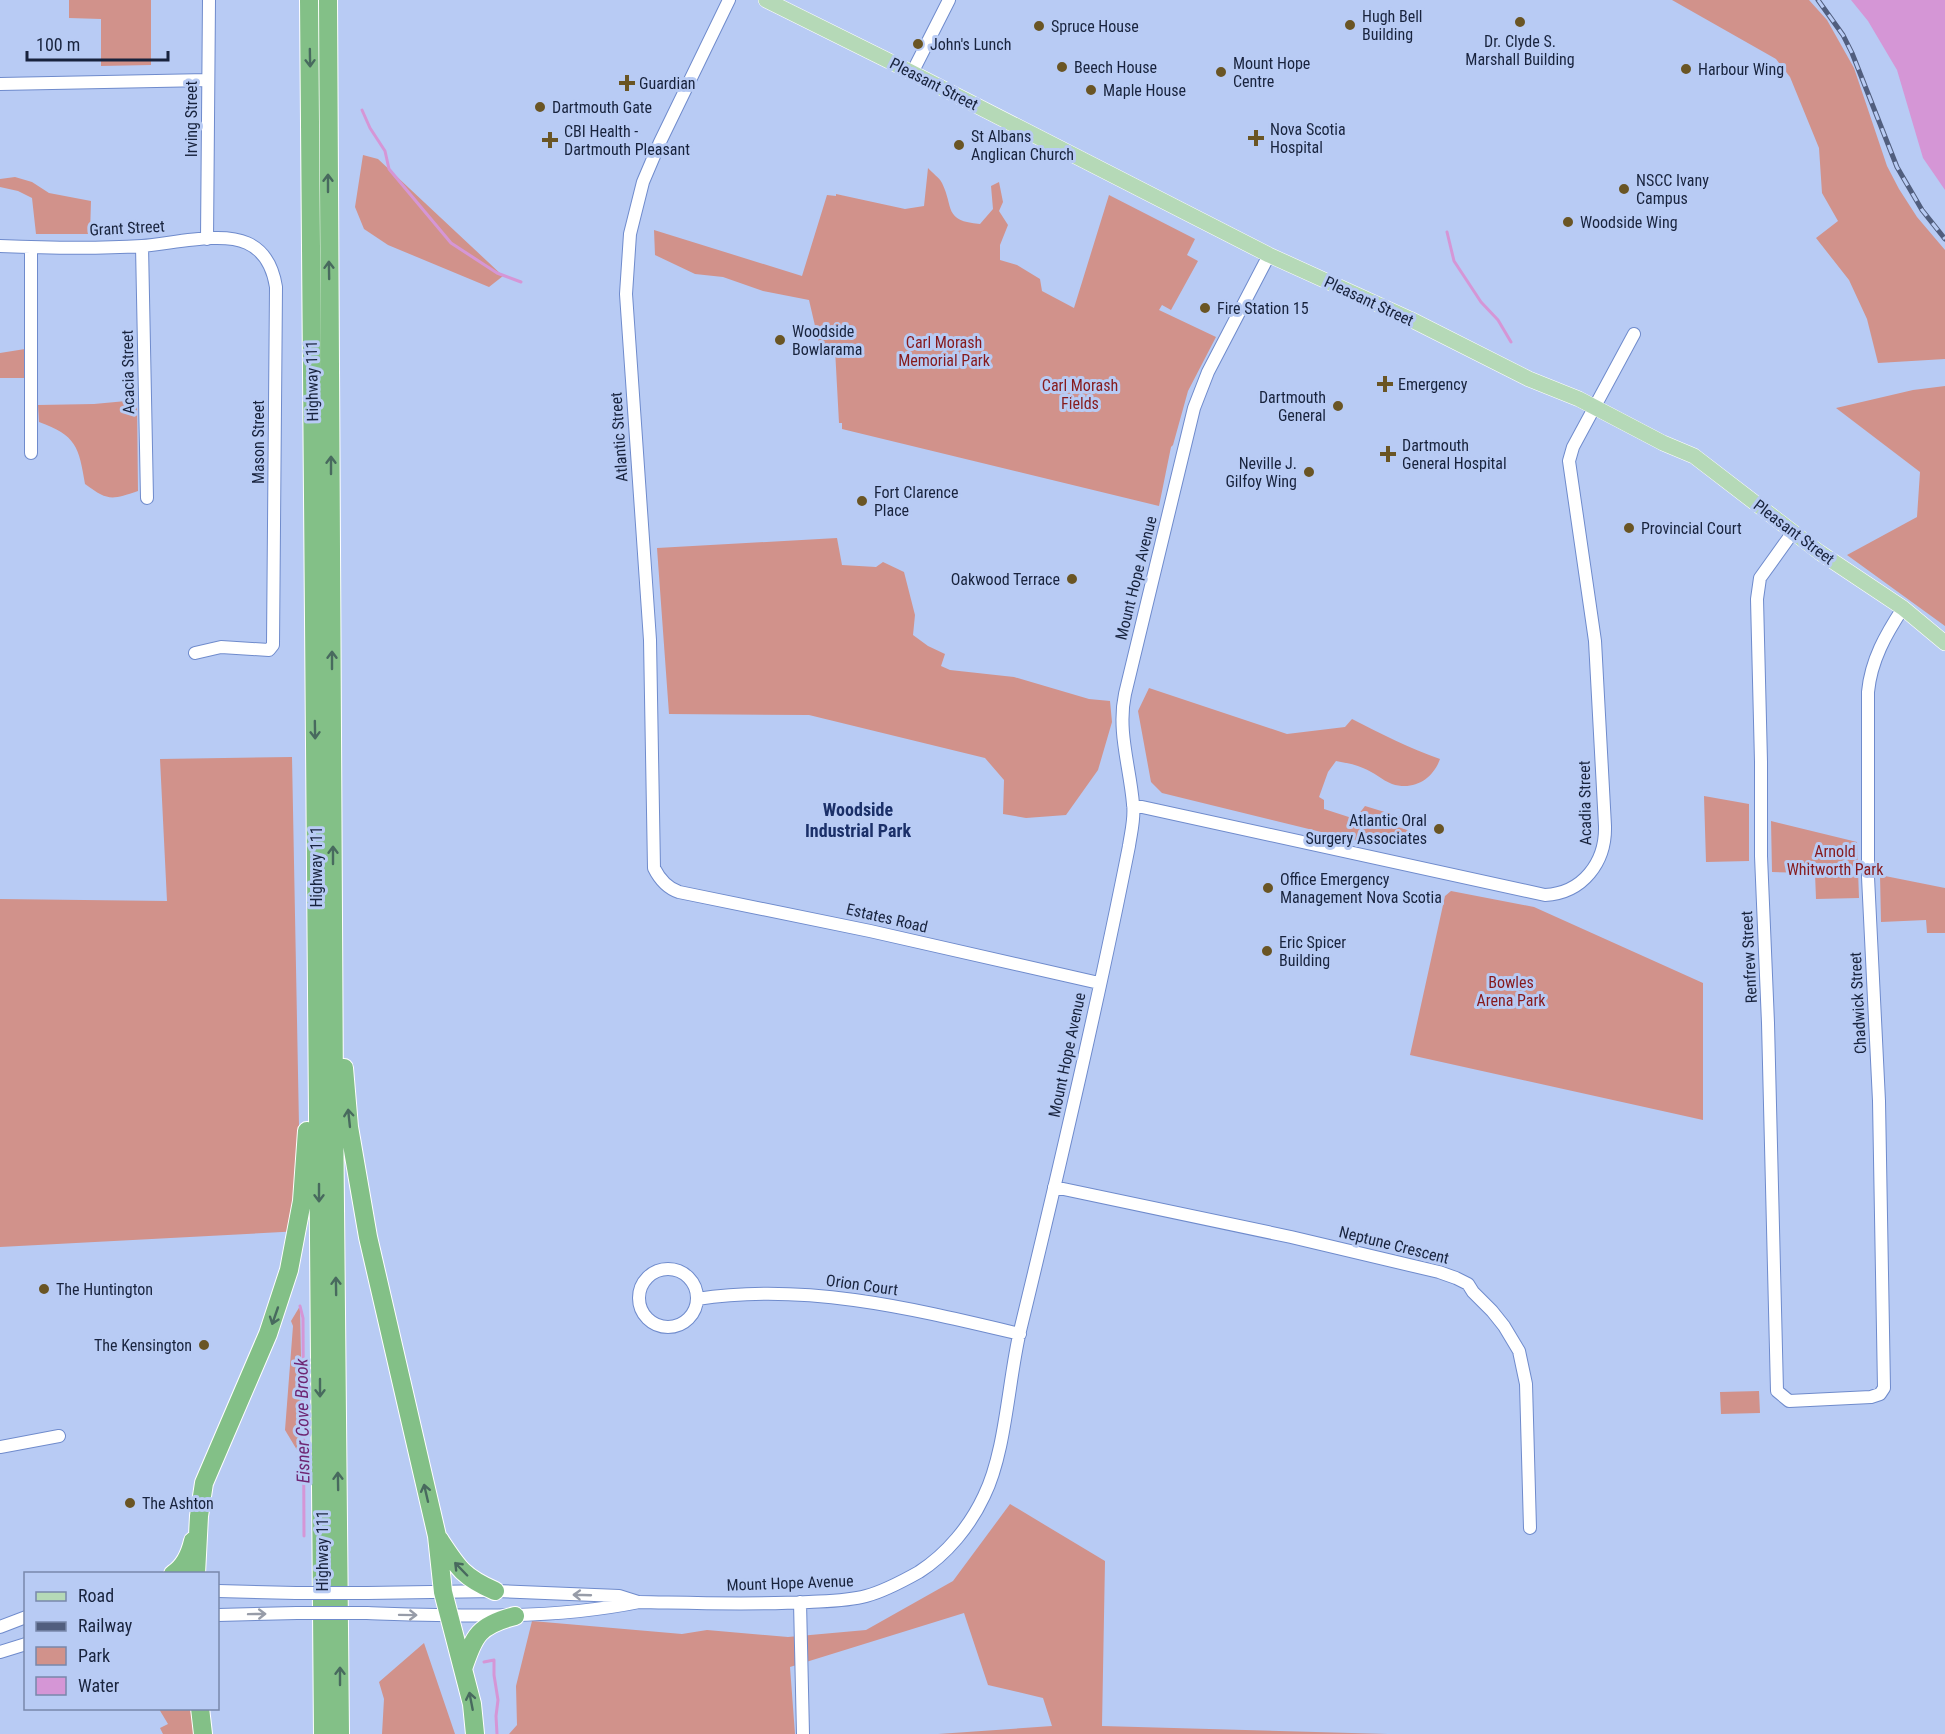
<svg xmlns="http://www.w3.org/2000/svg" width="1945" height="1734" viewBox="0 0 1945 1734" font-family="'Roboto Condensed',sans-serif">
<rect width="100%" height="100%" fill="#b8cbf4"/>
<path fill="#d1928b" d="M69,0H151V65L101,66V19L69,18Z
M1672,0H1809L1827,20L1854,68L1887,166L1899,189L1917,217L1945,250V359L1878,363L1867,319L1849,280L1816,238L1838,221L1822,193L1819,148L1790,77L1776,59Z
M363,155L378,159L503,276L489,287L388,245L364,229L355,207Z
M928,168C932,173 939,177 942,183C954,207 943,221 980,224L993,209L991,186L999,182L1003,202L999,211L1008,225L1000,245V260L1017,265L1040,279L1042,291L1074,308L1109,195L1195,239L1187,255L1198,261L1171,310L1162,305L1159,310L1216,337L1188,391L1173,445L1171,447L1159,506L842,429V423H839L835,349L822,356L809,300L763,291L723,277L695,274L655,255L654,230L802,276L827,195L836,196V194L905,209L924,206Z
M15,177L32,182L49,193L91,201L90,234H36L32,198L18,191L0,187V179Z
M25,349L26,378H0V353Z
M1945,386V626L1847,555L1917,517L1920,472L1836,408L1913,390Z
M137,400L138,491C111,500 108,501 85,484C79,447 76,435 39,422L38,405L94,404Z
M837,538L842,565L876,567L883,562L904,572L915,615L913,635L928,646L945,654L941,666L950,670L1014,677L1089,699L1110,701L1112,722L1098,770L1066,815L1026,818L1003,814L1004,780L985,758L809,715L669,714L657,548Z
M1149,688L1287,734L1345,727L1352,719C1381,734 1409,748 1440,759C1433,779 1414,791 1392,784C1382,780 1374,772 1363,768C1355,764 1345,763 1336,761L1328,772L1319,797L1324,800V809L1355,819L1365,806L1401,817L1398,827L1410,831L1408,843L1373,834L1366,843L1162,793L1151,782L1138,711Z
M292,757L301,1231L0,1247V899L167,901L160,759Z
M1704,796L1749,804V861L1706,862Z
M1771,821L1857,842L1859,898L1816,899L1815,873L1772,872Z
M1880,875L1945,888V933H1927L1926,920L1881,922Z
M1451,891L1534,907L1703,983V1120L1410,1055L1445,896Z
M300,1306L303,1460L285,1430L293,1326L291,1321Z
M1759,1391L1760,1413L1721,1414L1720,1392Z
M1010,1504L1105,1561L1102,1726L1388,1734H938L1052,1726L1043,1698L988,1685L964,1613L790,1667L795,1734H509L517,1725L516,1686L532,1621L682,1634L707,1630L788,1637L866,1630L953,1581Z
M424,1643L455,1734H382L384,1699L379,1682Z
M159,1709H193L196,1734H163L160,1728L168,1724Z"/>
<path fill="#d596d6" d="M1851,0H1945V190L1923,158L1897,70L1868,21Z"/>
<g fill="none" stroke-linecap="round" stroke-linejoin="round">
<path stroke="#d596d6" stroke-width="3" d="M362,110L370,128L385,151L389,169L451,243L497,273L521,282
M1447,232L1454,261L1481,302L1498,320L1511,342
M300,1306L303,1318L304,1536
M484,1662L494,1660V1675L498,1700L496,1716L497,1734"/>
<defs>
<path id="minor" d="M729,0L660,142L643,182L630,234L626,294L650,640L654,868C660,880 667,888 679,892L870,931L1099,983
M912,73L949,0
M0,84L208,80
M207,239L209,0
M0,246C47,248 95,249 142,246C171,244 221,231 247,243C265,251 273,268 276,287L273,645L269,650L221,647L195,653
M142,246L147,498
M31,247V453
M1793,532L1760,578L1757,599L1761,762V856L1768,1023L1777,1391L1789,1401L1871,1397L1880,1394L1884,1388L1879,1101L1868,877V692C1871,660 1886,634 1903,608
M1133,805L1545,895C1583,893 1606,862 1605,826L1595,641L1569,461L1573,447L1634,334
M1054,1187L1291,1237L1439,1272L1456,1278L1468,1284L1473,1292L1492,1311L1504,1326L1519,1351L1526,1384L1530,1528
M639 1298a29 29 0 1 1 58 0a29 29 0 1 1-58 0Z
M697,1299C806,1282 914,1309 1020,1334
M0,1447L59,1436
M218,1591L296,1593
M367,1593L495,1591L619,1596L638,1602
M800,1602L803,1734
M367,1613C458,1616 550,1620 639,1602C696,1603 752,1605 809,1602C828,1601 848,1601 866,1596C885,1591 903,1581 919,1572C947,1554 970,1526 984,1496C1006,1451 1008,1382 1020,1331C1059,1170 1097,1008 1129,846C1131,832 1135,818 1133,804C1130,767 1117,731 1125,694L1194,408L1208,372L1269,255
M218,1615L297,1613
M0,1627L26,1617
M0,1652L26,1644"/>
<path id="major" d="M766,0L895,64L1269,255L1410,319L1529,379L1579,399L1663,443L1694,456L1819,552L1903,608L1945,643"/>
<path id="highway" d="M309,0L323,1734
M328,0L334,1102L340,1734
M344,1068L349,1127L368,1237L437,1536L443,1592L472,1704L475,1734
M439,1539C458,1568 463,1577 495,1591
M173,1574C184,1567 190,1554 193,1541
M196,1574L199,1516L204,1483L268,1334L289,1270L302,1201L307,1131
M463,1669C474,1635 479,1625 515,1616
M200,1708L203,1734"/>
</defs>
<use href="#minor" stroke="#6f8bcc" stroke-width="14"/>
<use href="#major" stroke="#fff" stroke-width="16"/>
<use href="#highway" stroke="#fff" stroke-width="20"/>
<use href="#minor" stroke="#fff" stroke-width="12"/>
<use href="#major" stroke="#b5d9b7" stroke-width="15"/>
<use href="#highway" stroke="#83c087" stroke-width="18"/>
<defs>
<path id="rail" d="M1818,0L1843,35L1852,53L1897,167L1922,210L1945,239"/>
</defs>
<use href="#rail" stroke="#515e7e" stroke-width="5"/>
<use href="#rail" stroke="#b8cbf4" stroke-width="3" stroke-dasharray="9" stroke-linecap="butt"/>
<defs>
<path id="minor-bridge" d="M296,1593H367
M297,1613H367"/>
</defs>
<use href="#minor-bridge" stroke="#6f8bcc" stroke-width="14" stroke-linecap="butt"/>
<use href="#minor-bridge" stroke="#fff" stroke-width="12"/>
</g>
<defs><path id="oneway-shaft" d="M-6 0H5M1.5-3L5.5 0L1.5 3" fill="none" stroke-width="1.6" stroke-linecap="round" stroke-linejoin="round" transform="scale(1.5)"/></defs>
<g stroke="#486a5e">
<use href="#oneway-shaft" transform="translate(310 58) rotate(89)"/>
<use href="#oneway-shaft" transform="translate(328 183) rotate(-90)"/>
<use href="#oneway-shaft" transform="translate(329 270) rotate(-91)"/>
<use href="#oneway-shaft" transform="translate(331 465) rotate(-90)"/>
<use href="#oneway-shaft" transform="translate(332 660) rotate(-90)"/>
<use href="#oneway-shaft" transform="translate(315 730) rotate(89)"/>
<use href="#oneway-shaft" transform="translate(333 855) rotate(-90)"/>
<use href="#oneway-shaft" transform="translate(349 1118) rotate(-96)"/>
<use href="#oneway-shaft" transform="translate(319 1193) rotate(90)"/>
<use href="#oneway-shaft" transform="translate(336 1286) rotate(-91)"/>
<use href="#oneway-shaft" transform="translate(275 1316) rotate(109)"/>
<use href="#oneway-shaft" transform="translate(320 1388) rotate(90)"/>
<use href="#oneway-shaft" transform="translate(338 1481) rotate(-91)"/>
<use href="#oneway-shaft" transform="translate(426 1493) rotate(-103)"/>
<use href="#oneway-shaft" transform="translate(461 1569) rotate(-134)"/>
<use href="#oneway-shaft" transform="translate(340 1676) rotate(-90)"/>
<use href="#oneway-shaft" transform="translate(471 1701) rotate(-101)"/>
</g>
<g stroke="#979ca8">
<use href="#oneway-shaft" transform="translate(582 1595) rotate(-178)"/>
<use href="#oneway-shaft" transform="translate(257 1614) rotate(-1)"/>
<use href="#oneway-shaft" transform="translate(408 1615) rotate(1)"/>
</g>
<g fill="#6a5524" stroke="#b8cbf4" stroke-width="2">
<circle cx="1520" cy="22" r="6"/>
<circle cx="1350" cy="25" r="6"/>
<circle cx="1039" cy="26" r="6"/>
<circle cx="918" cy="44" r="6"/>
<circle cx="1062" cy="67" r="6"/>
<circle cx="1686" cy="69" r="6"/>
<circle cx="1221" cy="72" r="6"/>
<path d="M624 74h6v6h6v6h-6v6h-6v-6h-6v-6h6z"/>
<circle cx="1091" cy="90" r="6"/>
<circle cx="540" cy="107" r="6"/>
<path d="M1253 129h6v6h6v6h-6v6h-6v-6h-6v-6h6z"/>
<path d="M547 131h6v6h6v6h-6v6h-6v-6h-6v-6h6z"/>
<circle cx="959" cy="145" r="6"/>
<circle cx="1624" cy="189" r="6"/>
<circle cx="1568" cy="222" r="6"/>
<circle cx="1205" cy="308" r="6"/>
<circle cx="780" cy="340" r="6"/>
<path d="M1382 375h6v6h6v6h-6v6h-6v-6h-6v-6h6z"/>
<circle cx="1338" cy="406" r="6"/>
<path d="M1385 445h6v6h6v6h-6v6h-6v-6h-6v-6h6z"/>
<circle cx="1309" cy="472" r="6"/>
<circle cx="862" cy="501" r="6"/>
<circle cx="1629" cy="528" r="6"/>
<circle cx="1072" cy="579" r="6"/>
<circle cx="1439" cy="829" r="6"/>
<circle cx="1268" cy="888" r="6"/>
<circle cx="1267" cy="951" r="6"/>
<circle cx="44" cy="1289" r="6"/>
<circle cx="204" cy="1345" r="6"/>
<circle cx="130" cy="1503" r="6"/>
</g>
<g text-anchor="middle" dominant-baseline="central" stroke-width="6" stroke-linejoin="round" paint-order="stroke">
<g font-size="16" fill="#18233d" stroke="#b8cbf4" text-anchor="start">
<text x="1362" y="16">Hugh Bell<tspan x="1362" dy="18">Building</tspan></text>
<text x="1051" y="26">Spruce House</text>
<text x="1520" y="41" text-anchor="middle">Dr. Clyde S.<tspan x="1520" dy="18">Marshall Building</tspan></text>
<text x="930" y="44">John's Lunch</text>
<text x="1233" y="63">Mount Hope<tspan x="1233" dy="18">Centre</tspan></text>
<text x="1074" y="67">Beech House</text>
<text x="1698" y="69">Harbour Wing</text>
<text x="639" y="83">Guardian</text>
<text x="1103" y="90">Maple House</text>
<text x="552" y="107">Dartmouth Gate</text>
<text x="1270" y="129">Nova Scotia<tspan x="1270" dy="18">Hospital</tspan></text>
<text x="564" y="131">CBI Health -<tspan x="564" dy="18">Dartmouth Pleasant</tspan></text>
<text x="971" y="136">St Albans<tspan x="971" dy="18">Anglican Church</tspan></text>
<text x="1636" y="180">NSCC Ivany<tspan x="1636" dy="18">Campus</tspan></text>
<text x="1580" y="222">Woodside Wing</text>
<text x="1217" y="308">Fire Station 15</text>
<text x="792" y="331">Woodside<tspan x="792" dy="18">Bowlarama</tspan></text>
<text x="1398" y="384">Emergency</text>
<text x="1326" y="397" text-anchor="end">Dartmouth<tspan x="1326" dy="18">General</tspan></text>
<text x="1402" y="445">Dartmouth<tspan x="1402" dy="18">General Hospital</tspan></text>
<text x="1297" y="463" text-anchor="end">Neville J.<tspan x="1297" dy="18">Gilfoy Wing</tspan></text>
<text x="874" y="492">Fort Clarence<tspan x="874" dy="18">Place</tspan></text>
<text x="1641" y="528">Provincial Court</text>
<text x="1060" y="579" text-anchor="end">Oakwood Terrace</text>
<text x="1427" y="820" text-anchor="end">Atlantic Oral<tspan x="1427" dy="18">Surgery Associates</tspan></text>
<text x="1280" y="879">Office Emergency<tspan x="1280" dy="18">Management Nova Scotia</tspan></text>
<text x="1279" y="942">Eric Spicer<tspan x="1279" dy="18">Building</tspan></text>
<text x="56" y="1289">The Huntington</text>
<text x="192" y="1345" text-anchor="end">The Kensington</text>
<text x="142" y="1503">The Ashton</text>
</g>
<g font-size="16" fill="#18233d" stroke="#b8cbf4">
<text transform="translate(934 84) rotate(27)">Pleasant Street</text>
<text transform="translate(191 119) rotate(-90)">Irving Street</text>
<text transform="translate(127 228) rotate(-3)">Grant Street</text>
<text transform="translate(1369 301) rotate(25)">Pleasant Street</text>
<text transform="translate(128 372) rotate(-91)">Acacia Street</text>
<text transform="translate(312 381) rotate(-91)">Highway 111</text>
<text transform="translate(619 437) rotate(-94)">Atlantic Street</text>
<text transform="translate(258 442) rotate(-90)">Mason Street</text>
<text transform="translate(1794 532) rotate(37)">Pleasant Street</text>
<text transform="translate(1136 578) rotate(-76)">Mount Hope Avenue</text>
<text transform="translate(1585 803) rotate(-91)">Acadia Street</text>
<text transform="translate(316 867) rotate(-90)">Highway 111</text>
<text transform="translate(887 918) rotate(13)">Estates Road</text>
<text transform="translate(1749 957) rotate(-93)">Renfrew Street</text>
<text transform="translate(1858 1003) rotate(-93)">Chadwick Street</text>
<text transform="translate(1067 1055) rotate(-78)">Mount Hope Avenue</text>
<text transform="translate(1394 1245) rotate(14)">Neptune Crescent</text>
<text transform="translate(862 1285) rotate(8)">Orion Court</text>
<text transform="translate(322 1551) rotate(-90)">Highway 111</text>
<text transform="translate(790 1583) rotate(-2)">Mount Hope Avenue</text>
</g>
<g font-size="16" fill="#861a1c" stroke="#b8cbf4">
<text x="944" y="342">Carl Morash<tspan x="944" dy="18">Memorial Park</tspan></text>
<text x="1080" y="385">Carl Morash<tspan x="1080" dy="18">Fields</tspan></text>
<text x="1835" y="851">Arnold<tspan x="1835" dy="18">Whitworth Park</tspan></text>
<text x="1511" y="982">Bowles<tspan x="1511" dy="18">Arena Park</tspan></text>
</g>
<g font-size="18" font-weight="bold" fill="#1b3069" stroke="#b8cbf4">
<text x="858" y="809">Woodside<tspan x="858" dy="21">Industrial Park</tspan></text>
</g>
<g font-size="18" font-style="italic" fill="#6e2572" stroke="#b8cbf4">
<text transform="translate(302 1421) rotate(-91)">Eisner Cove Brook</text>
</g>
</g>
<rect x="24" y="1572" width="195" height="138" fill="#b8cbf4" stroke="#7888ab" stroke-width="1.5"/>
<rect x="36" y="1592" width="30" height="9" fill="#b5d9b7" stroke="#7888ab" stroke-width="1.5"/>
<text x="78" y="1602" font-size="18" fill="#18233d">Road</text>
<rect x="36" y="1622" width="30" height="9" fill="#515e7e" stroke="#7888ab" stroke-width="1.5"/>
<text x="78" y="1632" font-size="18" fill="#18233d">Railway</text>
<rect x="36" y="1647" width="30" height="18" fill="#d1928b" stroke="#7888ab" stroke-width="1.5"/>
<text x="78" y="1662" font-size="18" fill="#18233d">Park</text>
<rect x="36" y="1677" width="30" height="18" fill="#d596d6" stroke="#7888ab" stroke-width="1.5"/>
<text x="78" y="1692" font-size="18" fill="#18233d">Water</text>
<path d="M27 51v9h141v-9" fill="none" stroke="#18233d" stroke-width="3"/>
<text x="36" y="51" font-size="18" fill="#18233d" stroke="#b8cbf4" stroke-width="4.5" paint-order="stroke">100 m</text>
</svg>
